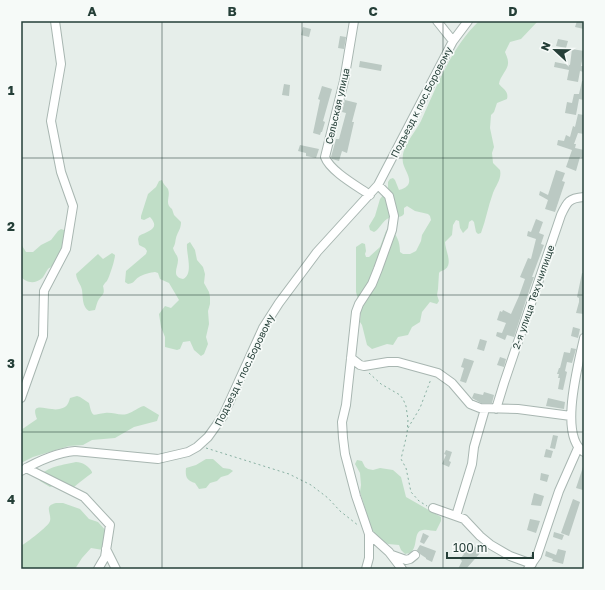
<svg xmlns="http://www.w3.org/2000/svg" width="605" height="590" viewBox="0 0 605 590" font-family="'Golos Text',sans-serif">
<rect width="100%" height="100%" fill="#e6eeea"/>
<path fill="#c0dec7" d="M479,21H538L521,39L510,42L505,52C506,55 508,58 508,62C509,69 500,76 499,84C503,89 509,91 507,99L497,103L494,112L491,115L490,128L494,147L492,153L493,163L500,170C502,179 496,185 493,193C488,206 486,220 481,233L478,234L476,232L474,222L472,220L469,222L468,228L463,233L460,228L459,221L456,220L453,225L452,235L445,242C445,250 454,265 444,270C442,271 440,271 439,273L438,289L437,295L439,301L437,304L430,302L422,312L420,322L412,327L408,335L398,337L393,345L387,344L372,349L367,345L362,325L360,322L361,311L356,292V247L362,243L365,244L366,251L365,254L366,257H369L380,247L386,231L390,228C397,235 400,242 400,252L403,254H410L416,251L421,241L422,235L431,220L430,216L428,214L415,211L407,206L404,208V214C399,220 395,214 389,218C382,221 380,229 374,232L370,230L369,226L375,216L380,199L388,189V182L390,179L393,178L395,180L399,190C418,185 405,172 403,163C402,158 403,152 405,148C409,138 416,131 421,121C437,86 451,48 479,21Z
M162,180C163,184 166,186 168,189C171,196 164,204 172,209L174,215L181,222C181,228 179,230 177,235C175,239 176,244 173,248C174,253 178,255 178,260C178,268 171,276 183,279C194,274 186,254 187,244L190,242L195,250L197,260L203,267L205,274L204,283L209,292L210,297V304L208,311L209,324L206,337L208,344L204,354L201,356L194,350L190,341L183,342L180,349L177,350L165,347V337L161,327L159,314L165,306L171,308L179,300L169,283L160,279L158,273L155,272C152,272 141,275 139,277C134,280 135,283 128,284L125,282L126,271L146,254L147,251L145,248L139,245L138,239L139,236C148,231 161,229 150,217L144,220L141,219V216L148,194L156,187L159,181Z
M61,229L64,230C67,238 58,258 53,265C51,267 49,268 48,269C45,273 44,277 41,279C35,284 25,283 21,276C19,270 21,251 21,244L26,252H33L41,245L51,240L58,231Z
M112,253L115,255C115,260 109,278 107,281C105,283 104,284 103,286C105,294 103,294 99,299C97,302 96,307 95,310L89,311C82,307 83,297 82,290C81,284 77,282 76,274L98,254L103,259Z
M77,396L80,397L89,403C93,420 93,414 105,413C113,412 119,416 127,414C134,412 138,407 144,406L159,415L157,421L134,427L115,438L92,440L83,445L69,446L33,457L21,463V430L37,419C30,402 44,409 52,409C56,410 61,409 65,407C68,405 69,401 70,398Z
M206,459H213L223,468L230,469L233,471L228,475L221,477L217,481L210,483L206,488L199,489L195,483C187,481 185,477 186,468L196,465Z
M357,460L362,461L365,467L368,469L373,470L380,468L393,470L401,477L406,497L441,517V521L436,531C432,531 427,529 423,530C411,531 421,553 405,554L401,550L399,545L388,544L381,541L373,533L360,492L361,485L360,473L355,464Z
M76,462C82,462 89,466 92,472V473C86,477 80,482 74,487L56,485L50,487L40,481L39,477C47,466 64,465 76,462Z
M56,503H63L80,509L89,519L98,522L108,533L103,550L91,548L82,558L75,569H21V546C26,543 49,526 50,521C52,513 43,506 56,503Z"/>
<path fill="#bbc9c3" d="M577,21H584V29L575,27Z
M303,27L311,29L309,37L301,35Z
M340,36L346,37L344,49L338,48Z
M558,39L568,41L566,48L556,46Z
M572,49L584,51L581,66H584V72L580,71L578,82L567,80L569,70L554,67L555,62L570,65Z
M360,61L382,65L381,71L359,67Z
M582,81H584V100L579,99L576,115L565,113L567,102L572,103L574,94H579Z
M284,84L290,85L289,96L282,95Z
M322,86L332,89L323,121L325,122L322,132H321L320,135L313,133L320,100L318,99Z
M345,100L357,103L352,122H354L347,153L342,151L339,161L332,159L331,157L336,139H339L346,113L342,112Z
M578,114L584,115V134L578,133L574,144H576L575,148L584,150V158L580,157L576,171L566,167L572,150L557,145L558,140L564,141L566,135L570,137L573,126L575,127Z
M300,145L319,149L316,158L306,156V153L298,151Z
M556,170L565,173L562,181L565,182L555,212L545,209L548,200L539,195L540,191L548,195Z
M536,219L543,222L539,233L544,235L541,244L544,245L532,277H534L530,288L514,337L507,335L505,340L496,336L497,332L502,333L506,323L497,320L500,311L502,312L503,310L511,314L519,296L525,279L520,277L528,258L531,259L536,239L527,236L528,231L531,232Z
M582,273H584V314L576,313L579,302V298L577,297Z
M573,327L580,329L578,338L571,336Z
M480,339L487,341L484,351L477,349Z
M571,348L576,349L572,363L567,362L565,371L567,372L563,390L558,389L560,378H558L559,374H557L559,368H560L564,352L570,353Z
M500,357L506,359L504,367L497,365Z
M464,358L474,361L466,383L460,381L464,368L461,367Z
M484,392L494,395L492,403H481L472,398L474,393L483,395Z
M548,398L565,402L564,409L546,406Z
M553,435L558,436L555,449L550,448Z
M546,449L553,451L551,458L544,457Z
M446,450L452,452L449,461L451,462L449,467L442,464L446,455L444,454Z
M583,467H584V486L583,490L576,488Z
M541,473L549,475L547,482L540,480Z
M534,493L544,496L541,506L531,505Z
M573,499L580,502L569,536L561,533Z
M530,519L540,521L536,533L527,530Z
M554,532L564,535L562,540L553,537Z
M423,533L429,536L424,544L420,542Z
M420,545L436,551L432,562L426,559V558L420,554L417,550Z
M473,545L481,552L466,569H458L462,561L460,559L464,554L461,552L464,548L467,551Z
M558,549L566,551L563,564L552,561L553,559L545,556L546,551L556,555Z"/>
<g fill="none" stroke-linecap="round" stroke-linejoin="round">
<defs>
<path id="minor" d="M354,21L344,81L325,157C330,171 357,186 370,195
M437,21L453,41
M378,185L389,196L394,216L392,230L378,269L372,284L359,304L356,312L346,405L342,422L343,438L345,454L356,496L369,534L389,552L402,569
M584,338C579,362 558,437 584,452
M351,358L360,365L364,366L388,362H398L438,373L452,383L470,404L480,408L518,409L571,416
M21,398L43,336L44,291L66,249L73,206L61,172L51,121L61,64L55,21
M496,409L504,383L561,215C567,202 569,198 584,197
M26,468L84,497L110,525L105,557L98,569
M21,471C38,461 55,453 75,451L158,459L188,452L197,447L208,437L223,416L263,328L279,303L317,252L378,185L453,41L468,21
M433,508L464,519L480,536L491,545L510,556L532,564
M456,516L472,464L474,447L485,409
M106,549L116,569
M392,555L406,560L410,559L415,555
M366,569L369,558V534
M528,569L537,556L559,491L578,448"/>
</defs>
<use href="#minor" stroke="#a8b6b1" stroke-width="10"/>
<path stroke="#88b0a2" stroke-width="1" stroke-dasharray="2 3" stroke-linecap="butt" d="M369,373L381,384L400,395L403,399L406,406L408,420L407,434L401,459L406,468L411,492L419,501L427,506
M408,428L420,408L431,379
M206,448L289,474L311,485L328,498L340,511L359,526"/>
<use href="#minor" stroke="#fff" stroke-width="8"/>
</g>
<path fill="none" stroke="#253f38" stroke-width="1" stroke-opacity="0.55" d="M162,21V569M302,21V569M443,21V569M21,158H584M21,295H584M21,432H584"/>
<g text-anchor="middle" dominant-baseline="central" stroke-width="3.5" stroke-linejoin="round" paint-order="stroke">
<g font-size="10" fill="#253f38" stroke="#f6faf8">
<text transform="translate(421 102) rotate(-63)">Подъезд к пос.Боровому</text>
<text transform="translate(337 106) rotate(-77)">Сельская улица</text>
<text transform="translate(533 297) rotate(-71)">2-я улица Техучилище</text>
<text transform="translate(244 370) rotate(-64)">Подъезд к пос.Боровому</text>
</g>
</g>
<rect width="605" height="590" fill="none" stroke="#f6faf8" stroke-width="44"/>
<g transform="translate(555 50) rotate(292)" stroke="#f6faf8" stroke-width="3" paint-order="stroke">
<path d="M0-3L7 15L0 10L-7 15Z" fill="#253f38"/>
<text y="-6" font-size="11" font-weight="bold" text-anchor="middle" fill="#253f38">N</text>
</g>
<path d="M447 552v6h86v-6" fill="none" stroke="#253f38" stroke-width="2"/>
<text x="453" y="552" font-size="12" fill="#253f38" stroke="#f6faf8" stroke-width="3" paint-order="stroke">100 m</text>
<rect x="22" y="22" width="561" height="546" fill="none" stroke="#253f38" stroke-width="1.5"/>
<g font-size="13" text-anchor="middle" font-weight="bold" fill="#253f38">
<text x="92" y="16">A</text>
<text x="232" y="16">B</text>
<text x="373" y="16">C</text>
<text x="513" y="16">D</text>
<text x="11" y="95">1</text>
<text x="11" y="231">2</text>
<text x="11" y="368">3</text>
<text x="11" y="504">4</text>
</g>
</svg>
